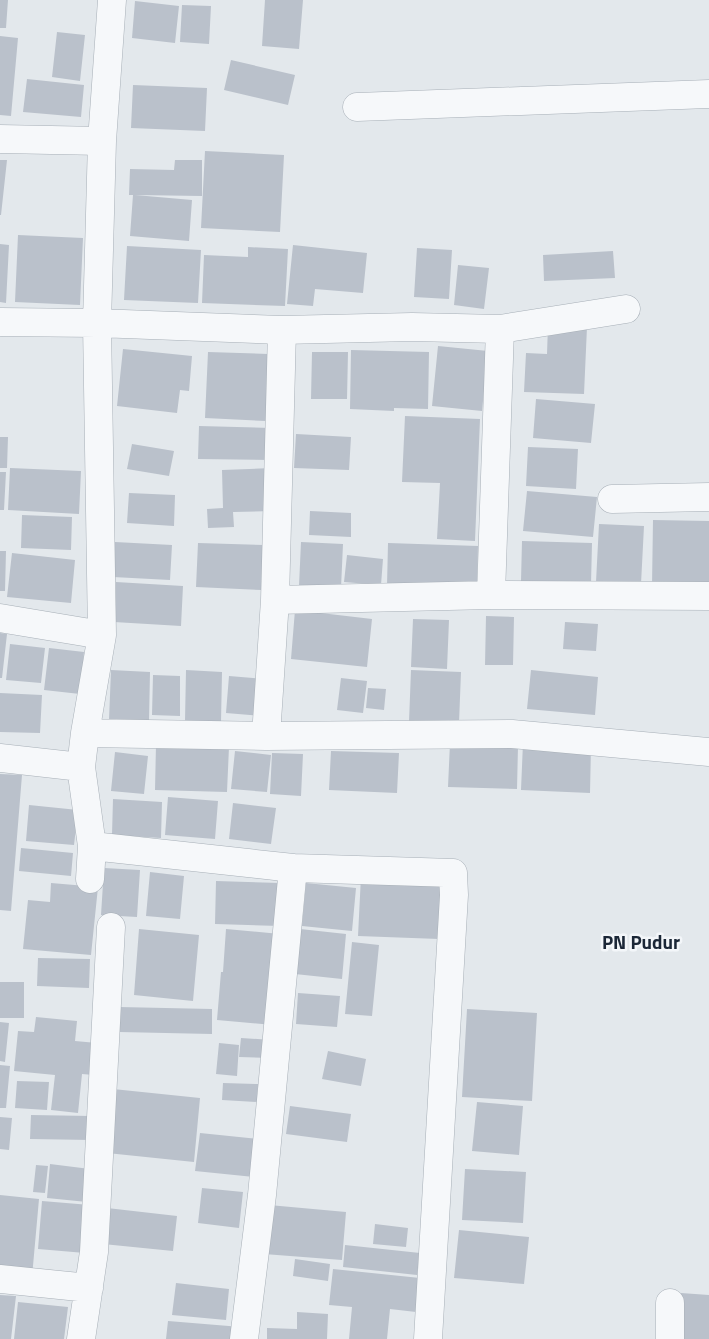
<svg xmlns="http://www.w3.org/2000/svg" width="709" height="1339" viewBox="0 0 709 1339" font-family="'Titillium Web',sans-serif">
<rect width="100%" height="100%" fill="#e3e8ec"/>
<path fill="#bac1cb" d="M0,0H8L6,28H0Z
M265,0H303L299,49L262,46Z
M135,1L179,6L175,43L132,38Z
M182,5L211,6L209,44L180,42Z
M57,32L85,35L80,81L52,77Z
M0,36L18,38L11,116L0,115Z
M231,60L295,75L288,105L224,90Z
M27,79L84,85L81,117L23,112Z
M133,85L207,88L205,131L131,128Z
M205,151L284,155L280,232L201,228Z
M0,160H7L1,215H0Z
M175,160H202V196L135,195L192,200L189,241L130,236L133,195H129L130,169L174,170Z
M18,235L83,238L80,305L15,302Z
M0,244L9,245L6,303L0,302Z
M293,245L367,253L363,293L315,289L313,306L287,304Z
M127,246L201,250L198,303L124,300Z
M248,247L288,249L285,306L202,303L204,255L248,257Z
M417,248L452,250L449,299L414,297Z
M613,251L615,278L544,281L543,255Z
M458,265L489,268L484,309L454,305Z
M548,325L587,327L584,394L524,392L526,353L547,354Z
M438,346L488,351L482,411L432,406Z
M123,349L192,356L189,391L180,390L177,413L117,406Z
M351,350L429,352L428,409L394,408V411L350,409Z
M208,352L268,354L266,421L205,418Z
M312,352H348L347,399H311Z
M536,399L595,404L591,443L533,438Z
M405,416L480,419L475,541L437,539L440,483L402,482Z
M199,426L271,428L270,460L198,459Z
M296,434L351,437L349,470L294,468Z
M0,437H8L7,468H0Z
M132,444L174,451L169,476L127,469Z
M528,447L578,449L576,489L526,486Z
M10,468L81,471L79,514L8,510Z
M272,468L273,511L233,512L234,527L208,528L207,509L223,508L222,470Z
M0,472H6L4,510H0Z
M527,491L597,497L593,537L523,531Z
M129,493L175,495L174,526L127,523Z
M310,511L351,513V537L309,535Z
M22,515L72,517L71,550L21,548Z
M653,520L709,521V587L652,586Z
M599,524L644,526L641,584L596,582Z
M522,541L592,543L591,584L521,581Z
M115,542L172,545L170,580L113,577Z
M301,542L343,544L341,588L299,586Z
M198,543L264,545L262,590L196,587Z
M388,543L478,546L477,584L387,586Z
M0,551H6L5,591H0Z
M12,553L75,560L71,603L7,597Z
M347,555L383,559L381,585L344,582Z
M116,582L183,586L181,626L114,622Z
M295,610L372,619L367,667L291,659Z
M486,616L514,617L513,665H485Z
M413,619L449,620L447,669L411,667Z
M565,622L598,624L596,651L563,649Z
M0,633L7,634L2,678H0Z
M10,644L45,648L41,683L6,680Z
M49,648L84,652L80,694L44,690Z
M111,670L150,672L149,721L109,720Z
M186,670L222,672L221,722L185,721Z
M411,670L461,672L459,723L409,722Z
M531,670L598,677L595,715L527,709Z
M153,675L180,676V716L152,715Z
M229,676L264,679L261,716L226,713Z
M341,678L367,681L363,713L337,710Z
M368,688L386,689L384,710L366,708Z
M0,693L42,695L40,733L0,732Z
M450,743L518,746L517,789L448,787Z
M523,743L591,746L590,793L521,790Z
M156,745L229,747L227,792L155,790Z
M235,751L271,755L267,792L231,789Z
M331,751L399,753L397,793L329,790Z
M115,752L148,756L144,794L111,791Z
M272,753L303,754L301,796L270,794Z
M0,774L22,775L11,911L0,910Z
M168,797L218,801L215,839L165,835Z
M113,799L162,802L161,838L112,835Z
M233,803L276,808L271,844L229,839Z
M29,805L78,810L74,845L26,841Z
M21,848L73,853L71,876L19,871Z
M104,868L140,870L137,917L101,915Z
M150,872L184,876L180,919L146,916Z
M361,876L441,880L439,939L358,936Z
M216,881L281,883L280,926L215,924Z
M51,883L98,887L91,955L23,949L28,900L50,902Z
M306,883L356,888L352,931L302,926Z
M139,929L199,935L193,1001L134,995Z
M226,929L280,934L273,1025L217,1020L221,972H223Z
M300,929L346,934L342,979L295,974Z
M352,942L379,945L372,1016L345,1014Z
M38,958L90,959L89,988L37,986Z
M0,982H24V1018H0Z
M298,993L340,996L337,1027L296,1024Z
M119,1007L212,1009V1034L119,1032Z
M467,1009L537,1013L532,1101L462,1097Z
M36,1017L77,1021L75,1041L97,1043L94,1075L82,1074L78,1113L51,1110L55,1075L14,1071L18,1031L34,1032Z
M0,1022L9,1023L5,1062L0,1061Z
M241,1038L272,1040L271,1058L239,1057Z
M219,1043L239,1045L237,1076L216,1074Z
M328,1051L366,1059L361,1086L322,1079Z
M0,1065L10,1066L6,1108H0Z
M17,1081L49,1082L47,1110L15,1108Z
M223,1083L258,1084L257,1102L222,1100Z
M113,1089L200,1098L194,1162L107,1153Z
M477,1102L523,1106L519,1155L472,1151Z
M290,1106L351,1114L347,1142L286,1134Z
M31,1115L91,1116V1140L30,1139Z
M0,1117L12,1118L9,1150L0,1149Z
M200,1133L258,1139L254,1177L195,1171Z
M50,1164L90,1169L87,1202L47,1198Z
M36,1165L48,1166L45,1193L33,1192Z
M465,1169L526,1172L523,1223L462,1220Z
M202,1188L243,1192L239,1228L198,1223Z
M0,1195L39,1199L32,1277L0,1274Z
M42,1201L90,1205L85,1253L38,1249Z
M269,1205L346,1212L342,1260L264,1254Z
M107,1208L177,1216L173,1251L103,1244Z
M375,1224L408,1228L406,1247L373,1244Z
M459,1230L529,1237L524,1284L454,1278Z
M345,1245L420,1253L417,1275L343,1267Z
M295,1259L330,1264L328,1281L293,1276Z
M333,1269L420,1278L416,1312L390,1309L387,1339H349L352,1307L329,1305Z
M176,1283L229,1289L226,1320L172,1315Z
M681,1293L709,1295V1339H679Z
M0,1295L16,1296L11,1339H0Z
M18,1302L68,1307L64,1339H14Z
M297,1312L328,1314L327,1339H267V1328L297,1329Z
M168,1321L241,1327L240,1339H166Z"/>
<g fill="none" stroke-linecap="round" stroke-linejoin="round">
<defs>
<path id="minor" d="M357,107L709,94
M0,139L102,141L97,323L102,635L85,733L81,767L92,846L293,868L262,1195L244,1339
M102,141L112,0
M0,322L97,323L282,330L412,327L500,329L491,595L709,596
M500,329L626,309
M282,330L275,600L491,595
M612,499L709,497
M0,618L102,635
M85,733L266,736L512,734L709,752
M266,736L275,600
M0,758L81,767
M293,868L453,873L454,895L428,1339
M90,879L92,846
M0,1279L89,1288
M81,1339L94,1252L111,927
M670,1339V1303"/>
</defs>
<use href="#minor" stroke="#a7afb7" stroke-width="29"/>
<use href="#minor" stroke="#f6f8fa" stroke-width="28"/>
</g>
<g text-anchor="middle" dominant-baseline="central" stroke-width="5" stroke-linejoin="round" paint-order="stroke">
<g font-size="19" font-weight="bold" fill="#1b2737" stroke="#f3f6f9">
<text x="641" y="941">PN Pudur</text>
</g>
</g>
</svg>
